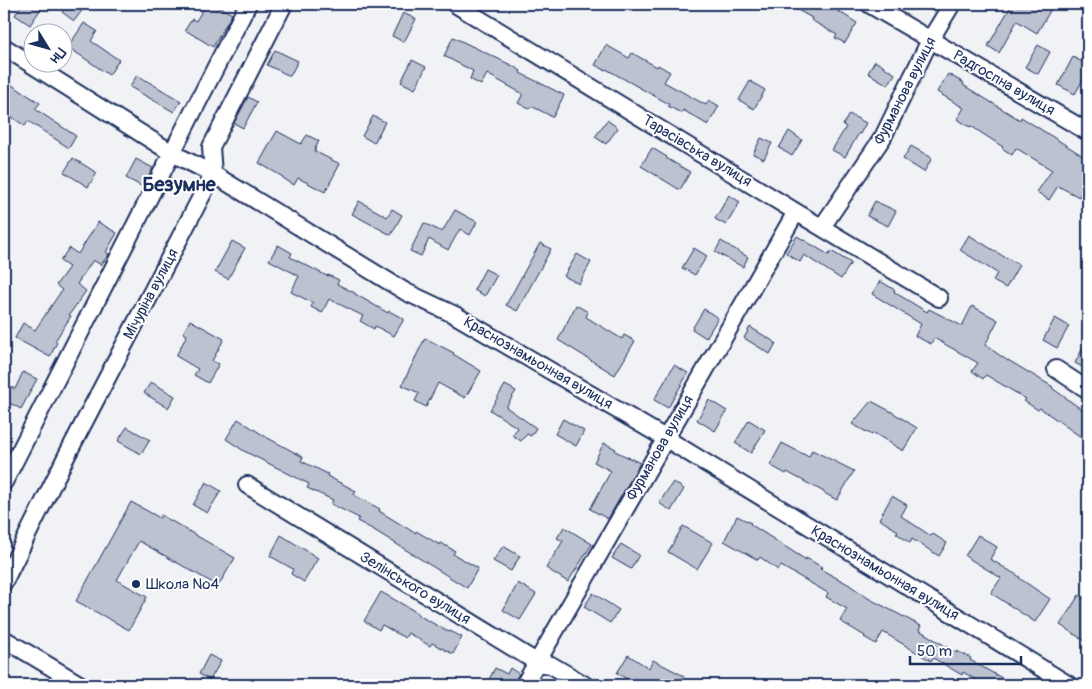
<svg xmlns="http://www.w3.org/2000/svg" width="1092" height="689" viewBox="0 0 1092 689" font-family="Pangolin,sans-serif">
<rect width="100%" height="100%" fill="#f1f2f5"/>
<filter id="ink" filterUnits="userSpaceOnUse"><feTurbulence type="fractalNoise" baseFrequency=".02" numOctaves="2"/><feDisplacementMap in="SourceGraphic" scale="10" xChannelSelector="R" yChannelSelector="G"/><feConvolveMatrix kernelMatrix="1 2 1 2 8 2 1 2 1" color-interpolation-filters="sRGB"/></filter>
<g filter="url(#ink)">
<path fill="#bcc2d0" stroke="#1b2f5e" d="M22,4H44L30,25L15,15Z
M69,4H87L74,21L62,12Z
M206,4H214L232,14L213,47L185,30L192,19L196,21Z
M787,4H829L836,7L835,9L857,23L845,43L835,38L837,35L811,20L812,18Z
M1012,4H1054L1037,33L1017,21L999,53L988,46Z
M403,13L416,19L404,42L392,36Z
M84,23L97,31L91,41L119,60L109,75L68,47Z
M453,37L515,67L521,71L520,73L564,95L553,117L531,106L529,109L518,103L523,94L487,74L481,85L470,79L473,71L444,56Z
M606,45L629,58L632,53L657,67L658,65L670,72L664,82L706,105L709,100L719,106L708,125L683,110L681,113L668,106L669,104L606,69L605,70L595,65Z
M1038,45L1050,52L1038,74L1025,67Z
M275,50L298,61L290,76L267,65Z
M1073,57L1088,65V70L1075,94L1058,85Z
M412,60L426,67L415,89L401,82Z
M875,61L895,74L888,85L868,73Z
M948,74L964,83L963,85L1020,120L1021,117L1088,159V180L1079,197L1058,186L1049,200L1037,192L1052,170L1016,148L1012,155L1002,148L1003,147L971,126L970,127L957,119L964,108L937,92Z
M137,75L181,101L174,112L130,87Z
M4,80L40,103L35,109L76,136L69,148L28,121L25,126L4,112Z
M750,81L765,90L754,109L739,100Z
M248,97L257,102L243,128L234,123Z
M849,114L866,123L860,134L859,133L845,157L832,150L846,127L843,125Z
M373,116L385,122L374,143L362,136Z
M607,120L618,128L606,144L595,137Z
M277,131L301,144L307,135L319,141L314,151L340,164L325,192L298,178L294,185L283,178V177L259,163Z
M789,131L802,140L792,156L779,148Z
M761,138L772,143L764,159L753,154Z
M911,146L932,158L924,172L903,159Z
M652,148L667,157L666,158L690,172L680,190L641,166Z
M73,158L97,173L88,187L64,172Z
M136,159L153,168L143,187L126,178Z
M729,195L740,202L726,225L715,219Z
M359,201L387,217L392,209L402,215L391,235L352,214Z
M875,201L896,211L888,226L867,216Z
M455,210L477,222L470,235L460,229L448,250L429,239L421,256L410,251L424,223L442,232Z
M98,222L117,233L106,252L109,254L101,265L93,260L77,284L86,291L69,315L71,316L55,341L57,342L50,357L15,338L23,323L35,330L62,290L56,285L69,267L60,261L69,248L78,254Z
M969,235L1006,258V257L1019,265L1006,288L993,281L997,273L960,250Z
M797,236L829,255L831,251L851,263L841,279L804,255L800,262L786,253Z
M232,241L245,248L228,279L215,272Z
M721,241L748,257L743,267L715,252Z
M540,243L551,249L517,311L506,305Z
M278,245L292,253L290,257L327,276L328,275L339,280L337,284L355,293V294L388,313L389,311L404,319L394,336L375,326L374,329L360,321L363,316L329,299L322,313L311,307L313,303L291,292L299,276L269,260Z
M694,248L707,256L695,275L682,268Z
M577,254L591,262L579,284L564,276Z
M485,269L497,275L485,296L474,290Z
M880,281L895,290L894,292L927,312L929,309L962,326L972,306L998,320L985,345L1008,361V360L1053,387L1052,388L1088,414V442L1040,408L1038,410L1024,401L1026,399L986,375L983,379L972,371L978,363L934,338L931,344L915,336L921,324L872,294Z
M576,305L588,312L586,317L622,339L624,335L635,341L615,375L558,340Z
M704,309L718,318L706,338L692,329Z
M1055,318L1069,326L1057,348L1043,340Z
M190,320L224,339L212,361L219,364L208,383L194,375L198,369L176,356L187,335L183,333Z
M750,327L776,343L770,354L744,338Z
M425,338L454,353L453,354L481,371L465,398L438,383L426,407L415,401L419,393L402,385Z
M1088,338V370L1075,363Z
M674,365L688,373L668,408L654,400Z
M23,372L37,379L21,409L4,400V383L15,389Z
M151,382L175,396L168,408L144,393Z
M505,385L516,391L506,407L536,428L531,436L527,434L521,441L512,435L518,428L490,410Z
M709,400L727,411L715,431L697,420Z
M871,401L892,412L917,428L903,451L874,433L872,435L852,424Z
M238,419L266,437L303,457L301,461L328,474L327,476L356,491L354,495L380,509L379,511L415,533L416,531L440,545L441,543L455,551L453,554L478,568L467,588L374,530L357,521L359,518L331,504L333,500L307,488L309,484L244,451L226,439Z
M563,419L584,431L576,446L555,434Z
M749,420L765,430L751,453L735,443Z
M127,427L150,440L141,454L118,441Z
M604,443L616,449L615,451L640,463L608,519L590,509L611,471L594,462Z
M782,443L809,457L812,450L854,471L837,500L824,493V492L787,472L786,474L770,465Z
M206,482L221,491L207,513L193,505Z
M673,482L684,489L671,511L659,503Z
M892,496L907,505L901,516L931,536L933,534L947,543L939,556L912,539L910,543L896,533L898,531L879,519Z
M131,502L160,518L161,515L235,558L218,586L139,541L117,580L147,597L129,630L76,601Z
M737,516L751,523L750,524L806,560V558L822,567L820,569L848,584L868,598L921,626L919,630L957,653V651L971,658L970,660L1014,685H985L963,672L962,675L933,658L931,661L883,632L876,644L864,637L865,636L840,621L847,609L826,597L828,593L781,566L778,570L760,557L758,560L724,541Z
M683,526L713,543L697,569L668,552Z
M564,527L592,544L568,582L546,568L563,541L557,538Z
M281,535L318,558L304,582L291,574L293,569L270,556Z
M978,535L997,547L990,559L1020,577L1019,578L1050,599L1035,622L991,593L1001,578L965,556Z
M621,544L639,555L631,569L612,558Z
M503,546L520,556L511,571L493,561Z
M518,583L536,594L520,620L503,610Z
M381,592L418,613V615L449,632L450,631L462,637L453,654L432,643L430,646L408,633L405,638L382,625L379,630L364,621Z
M593,593L619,610L610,623L584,607Z
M1079,595L1088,601V643L1060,625Z
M209,655L221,661L210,680L199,674Z
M628,655L649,668L653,660L684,676L678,685H637L617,673Z
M495,668L507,674L510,668L519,674L515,680L514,685H486Z"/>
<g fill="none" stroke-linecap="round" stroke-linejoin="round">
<defs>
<path id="minor" d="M455,4L796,212L939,298
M869,4L1088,132
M4,47L172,153L213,174L406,292L455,315L665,438L1069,685
M822,227L883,137L930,40L952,4
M1056,369L1088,390
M4,482L248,4
M247,485L538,663L551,665L585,685
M4,582L66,457L213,174L211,147L284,4
M4,639L81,685
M524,685L796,212"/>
</defs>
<use href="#minor" stroke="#1b2f5e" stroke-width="20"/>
<use href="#minor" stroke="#fff" stroke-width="16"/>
</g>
</g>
<circle fill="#1b2f5e" stroke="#fff" stroke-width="2" cx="136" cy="584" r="5"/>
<g text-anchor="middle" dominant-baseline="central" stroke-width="4" stroke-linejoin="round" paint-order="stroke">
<g font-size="15" fill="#1b2f5e" stroke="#fff">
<text transform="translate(1004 83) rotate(30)">Радгоспна вулиця</text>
<text transform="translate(905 91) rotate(-63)">Фурманова вулиця</text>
<text transform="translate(697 151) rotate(31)">Тарасівська вулиця</text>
<text transform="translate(151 294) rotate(-62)">Мічуріна вулиця</text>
<text transform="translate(538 363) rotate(30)">Краснознамьонная вулиця</text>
<text transform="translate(660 448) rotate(-60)">Фурманова вулиця</text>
<text transform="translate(885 573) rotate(31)">Краснознамьонная вулиця</text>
<text transform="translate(415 588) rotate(31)">Зелінського вулиця</text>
</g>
<g font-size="15" fill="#1b2f5e" stroke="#fff" text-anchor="start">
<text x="146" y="584">Школа №4</text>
</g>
<g font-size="20" font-weight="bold" fill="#1b2f5e" stroke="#fff">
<text x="179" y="184">Безумне</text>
</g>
</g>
<rect width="1092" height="689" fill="none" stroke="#fff" stroke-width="20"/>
<rect x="10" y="10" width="1072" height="669" fill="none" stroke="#1b2f5e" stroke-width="2" filter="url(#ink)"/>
<g transform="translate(48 48) rotate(127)"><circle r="24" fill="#ffffff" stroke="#a4acbf"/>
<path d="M0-4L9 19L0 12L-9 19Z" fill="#1b2f5e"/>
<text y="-8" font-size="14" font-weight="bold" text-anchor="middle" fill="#1b2f5e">Пн</text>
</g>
<path d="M910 656v8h111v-8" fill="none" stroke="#1b2f5e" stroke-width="2.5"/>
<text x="917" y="656" font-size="15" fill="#1b2f5e" stroke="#ffffff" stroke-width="4" paint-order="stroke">50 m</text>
</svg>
